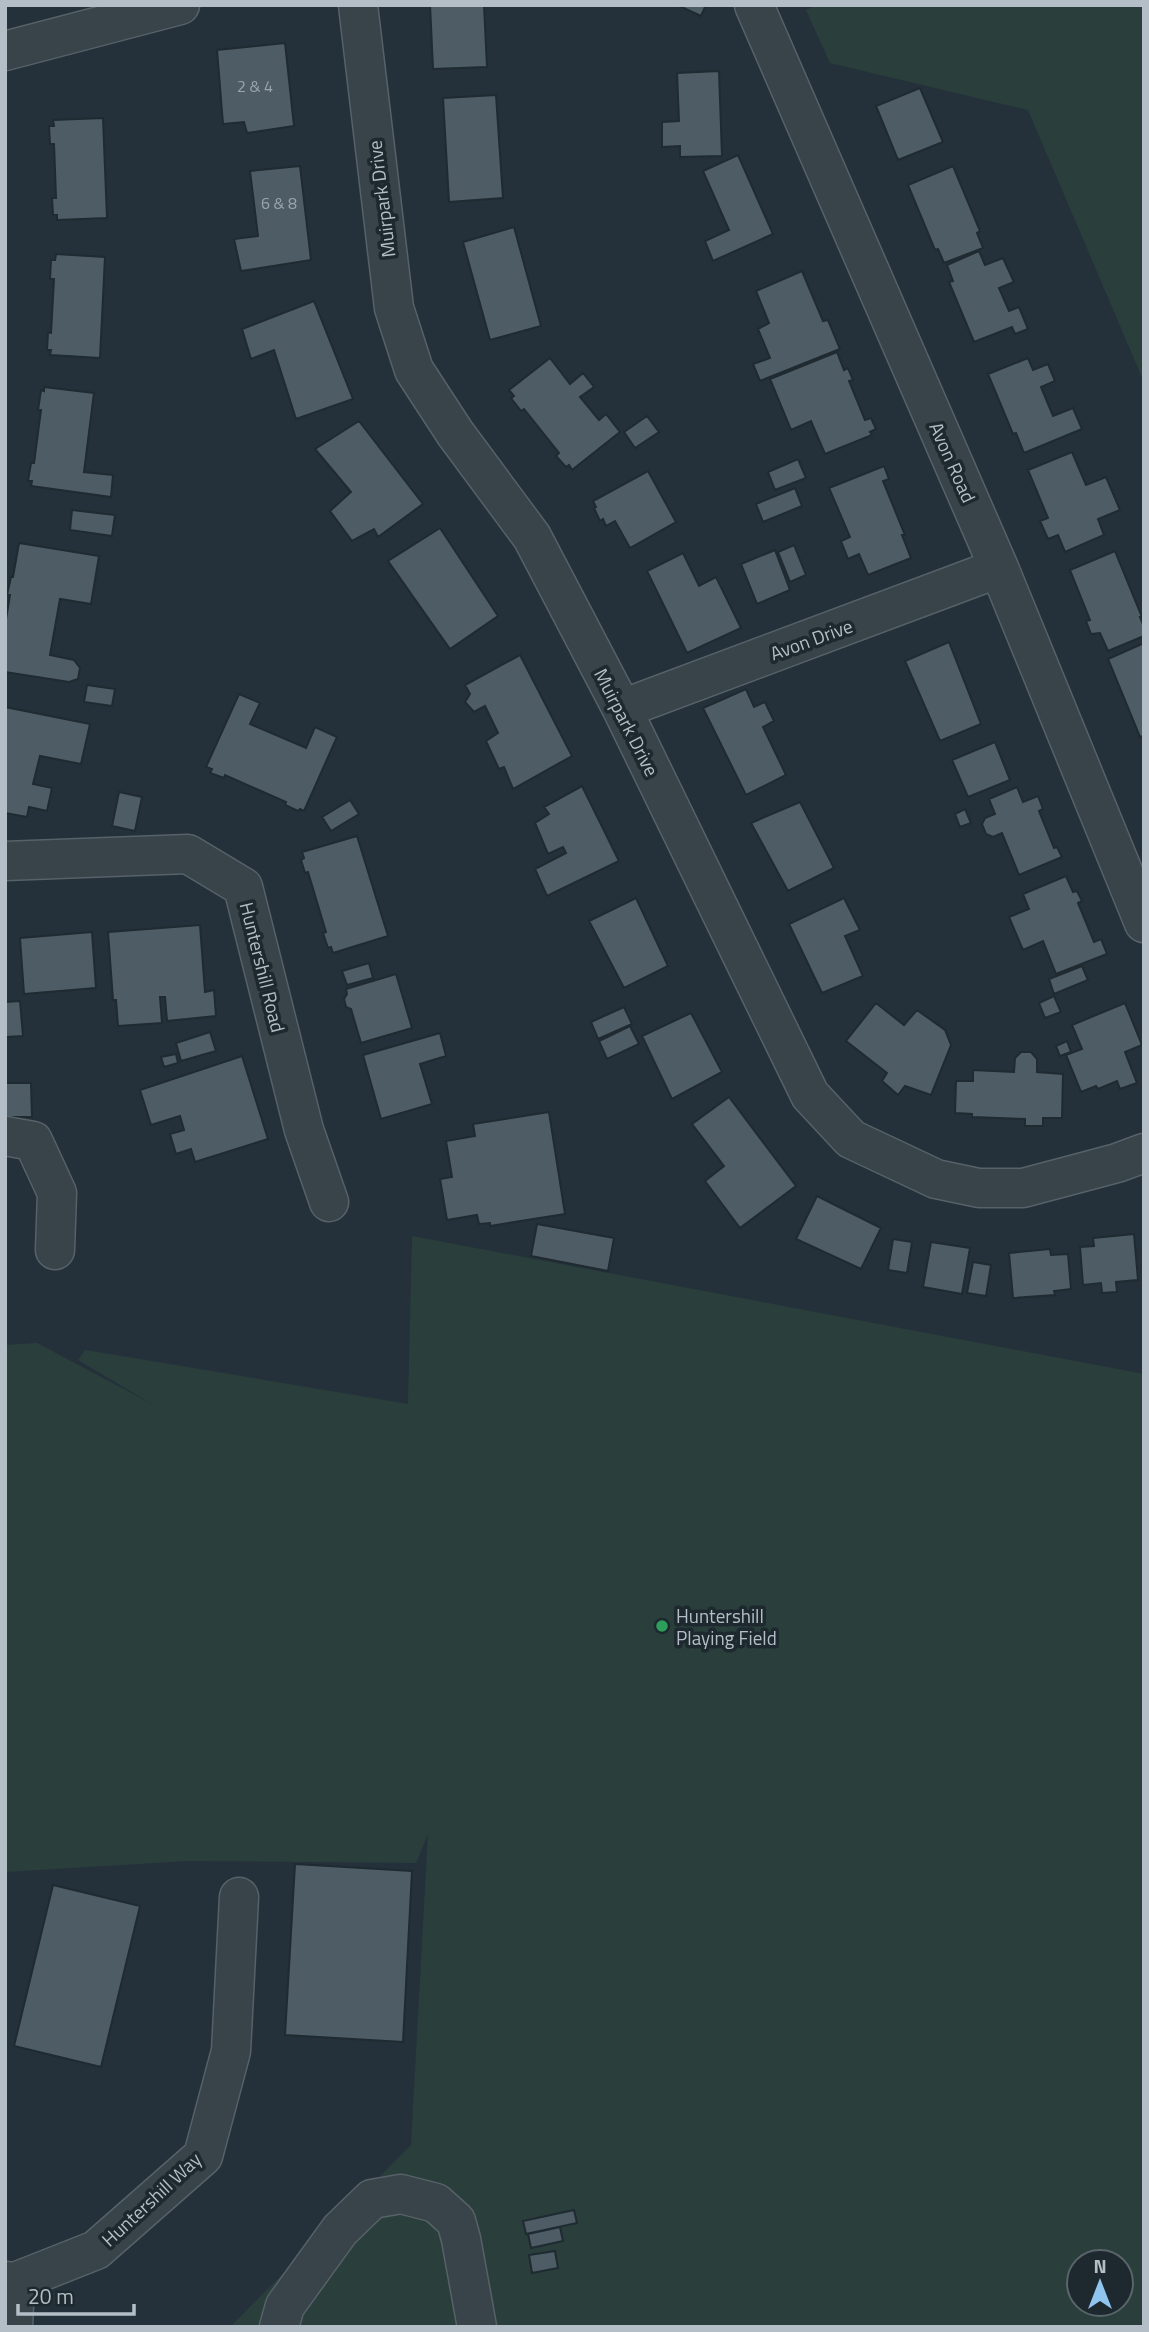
<svg xmlns="http://www.w3.org/2000/svg" width="1149" height="2332" viewBox="0 0 1149 2332" font-family="'Titillium Web',sans-serif">
<rect width="100%" height="100%" fill="#25313a"/>
<path fill="#2a3f3c" fill-rule="evenodd" d="M817,5H1144V382L1028,110L830,63L806,10Z
M412,1236L1144,1374V2327H230L411,2145L428,1834L416,1863L188,1861L5,1872V1345L37,1343L152,1404L78,1360L85,1350L408,1404ZM1079,2262H1121V2304H1079Z"/>
<path fill="#4e5c65" stroke="#1f2a31" stroke-width="2" d="M430,5H484L487,67L433,69Z
M677,5H706L701,16Z
M285,43L294,126L247,133L244,122L223,124L217,50Z
M719,71L722,156L680,157V146L662,147V122L679,121L677,73Z
M920,88L943,142L898,160L876,106Z
M496,95L503,198L449,202L443,98Z
M103,118L107,218L57,220V215H53L52,198H56L54,144H50L49,126H54L53,120Z
M738,155L773,234L713,261L705,241L729,230L703,171Z
M300,166L311,260L241,271L234,239L258,236L250,171Z
M953,166L980,231L977,233L983,248L944,263L938,249L935,250L908,185Z
M514,227L541,326L490,340L463,242Z
M979,251L985,265L1003,258L1014,282L999,288L1009,311L1019,307L1028,329L1015,334L1012,327L974,342L949,282L953,281L947,265Z
M56,254L105,257L100,358L50,355L51,350H47L48,332L51,333L54,279H50L51,260H55Z
M802,271L823,321L828,320L840,349L760,381L753,364L770,358L758,329L769,323L756,291Z
M314,301L353,399L296,419L274,350L251,359L242,329Z
M837,352L844,370L848,368L853,380L849,381L865,420L871,418L876,429L870,432L872,435L825,454L811,421L791,430L770,379Z
M550,358L570,384L583,373L594,387L580,397L599,420L606,414L620,432L572,470L569,465L566,467L556,456L559,453L524,409L521,411L511,398L514,396L509,390Z
M1028,358L1033,370L1048,364L1055,381L1041,387L1053,416L1073,408L1082,429L1024,453L1016,433L1013,434L988,374Z
M44,387L94,393L84,472L113,475L111,497L31,486L32,481H28L31,463H34L41,410H38L41,390L44,391Z
M647,416L659,432L635,448L624,432Z
M359,421L423,504L378,537L374,529L352,541L330,511L351,492L315,449Z
M1072,452L1086,485L1106,477L1120,510L1098,519L1104,535L1065,552L1058,535L1048,539L1040,521L1048,518L1028,470Z
M798,459L806,478L775,490L768,472Z
M884,466L889,479L883,481L905,535H902L911,558L868,575L859,554L848,559L841,541L850,537L829,488Z
M648,471L676,522L630,548L615,521L606,526L603,519L600,521L594,508L596,507L593,501Z
M795,488L802,506L763,522L756,504Z
M72,510L115,515L112,536L70,530Z
M440,528L498,616L450,649L388,561Z
M19,543L99,556L91,604L60,599L50,655L74,660L80,668L78,679L69,682L5,672V625L10,595H7L11,577H13Z
M794,545L806,575L790,582L778,552Z
M775,550L790,590L757,604L741,564Z
M1115,551L1142,617H1140L1144,627V636L1108,651L1100,633L1091,634L1086,621L1090,620L1070,570Z
M683,553L699,586L716,577L741,628L687,653L647,571Z
M949,642L981,724L940,741L905,661Z
M1144,643V736L1140,737L1108,659Z
M520,655L572,756L513,789L504,767L499,769L486,741L498,733L485,706L474,712L465,702L470,694L465,685Z
M87,685L115,689L112,706L84,702Z
M746,689L754,707L765,702L774,721L763,727L786,775L746,795L703,708Z
M239,694L260,703L250,724L306,748L315,727L337,737L304,811L300,809L298,811L285,805L286,802L225,775L224,778L210,773L212,769L206,767Z
M5,707L90,724L81,764L40,756L33,784L52,788L47,811L29,807L27,817L5,813Z
M995,742L1010,780L968,797L952,760Z
M582,786L619,861L547,896L535,869L566,853L563,847L548,854L535,823L549,814L544,807Z
M1017,787L1023,802L1038,796L1043,809L1039,811L1054,848L1057,847L1062,857L1019,875L1002,833L993,837L986,834L982,824L985,818L995,814L989,799Z
M119,792L142,797L135,831L112,826Z
M350,800L359,814L331,831L322,817Z
M800,802L834,868L788,891L751,823Z
M965,809L971,823L960,827L955,814Z
M357,836L388,936L333,953L331,947L328,948L323,933L326,932L308,872L305,873L301,860L304,858L302,852Z
M1066,876L1073,892L1077,891L1082,901L1078,903L1094,942L1101,939L1107,954L1056,974L1043,941L1023,950L1009,917L1029,909L1023,894Z
M636,898L668,966L624,988L589,921Z
M844,898L860,930L845,936L863,976L822,993L789,924Z
M200,925L205,992L214,990L216,1016L167,1021L165,997H160L162,1023L118,1026L116,1000H113L108,932Z
M92,932L96,988L24,994L20,938Z
M369,963L373,978L347,985L342,971Z
M1082,966L1088,980L1054,994L1049,979Z
M396,974L412,1028L361,1043L351,1009L346,1007L344,999L347,994L346,989Z
M1054,996L1061,1012L1045,1018L1039,1003Z
M20,1001L23,1036L6,1037L5,1002Z
M876,1003L904,1025L917,1010L945,1030L951,1045L931,1095L905,1086L898,1095L882,1081L887,1073L846,1041Z
M1125,1003L1142,1045L1125,1052L1137,1083L1120,1089L1117,1081L1098,1089L1096,1086L1081,1092L1066,1055L1082,1049L1072,1025Z
M624,1007L632,1024L598,1039L591,1022Z
M691,1013L722,1072L672,1099L642,1036Z
M630,1026L639,1044L607,1059L599,1041Z
M210,1032L216,1051L181,1061L176,1043Z
M440,1033L446,1056L420,1064L432,1104L381,1119L363,1055Z
M1067,1041L1071,1052L1060,1056L1056,1046Z
M1021,1052H1031L1037,1059V1072L1063,1074L1062,1118H1043V1126H1025V1119L972,1117V1114L955,1113L956,1081H973V1070L1014,1072L1015,1058Z
M176,1054L178,1063L164,1067L161,1057Z
M242,1056L268,1139L195,1162L191,1149L176,1154L170,1134L184,1130L180,1116L151,1125L140,1090Z
M5,1083H31L32,1117H5Z
M729,1097L796,1186L740,1228L705,1181L724,1166L692,1124Z
M549,1112L565,1214L490,1226V1223L479,1224L477,1215L447,1220L440,1179L452,1177L446,1141L475,1136L473,1124Z
M817,1196L881,1228L861,1269L796,1239Z
M537,1224L614,1238L608,1271L531,1256Z
M1134,1234L1138,1280L1116,1282L1117,1292L1102,1293L1101,1283L1083,1285L1080,1247L1094,1246L1093,1238Z
M893,1239L912,1242L907,1273L888,1270Z
M931,1242L970,1248L962,1294L923,1287Z
M1050,1249L1051,1255L1068,1254L1071,1289L1054,1291L1055,1295L1013,1298L1009,1253Z
M973,1262L991,1265L986,1296L967,1293Z
M295,1864L412,1871L403,2042L285,2035Z
M53,1885L140,1906L101,2067L14,2046Z
M574,2210L577,2223L526,2234L523,2221Z
M560,2227L563,2241L531,2248L528,2234Z
M555,2251L558,2268L532,2273L529,2255Z"/>
<g fill="none" stroke-linecap="round" stroke-linejoin="round">
<defs>
<path id="minor" d="M358,5L394,308L414,370L455,433L532,537L622,709L810,1095L851,1139L936,1179L979,1188H1023L1117,1163L1144,1153
M754,5L999,568L1144,923
M5,51L180,5
M622,709L999,568
M5,861L188,854L243,887L304,1130L329,1202
M5,1136L33,1141L57,1193L55,1250
M5,2281L15,2282L96,2250L203,2156L231,2051L239,1897
M13,2327L15,2282
M279,2327L285,2306L340,2230L372,2199L401,2194L436,2203L456,2221L461,2239L477,2327"/>
</defs>
<use href="#minor" stroke="#566168" stroke-width="41"/>
<use href="#minor" stroke="#38434a" stroke-width="38"/>
</g>
<circle fill="#2e9e5b" stroke="#1d282f" stroke-width="2.5" cx="662" cy="1626" r="7"/>
<g text-anchor="middle" dominant-baseline="central" stroke-width="7" stroke-linejoin="round" paint-order="stroke">
<g font-size="16" fill="#9aa6ae">
<text x="255" y="86">2 &amp; 4</text>
<text x="279" y="203">6 &amp; 8</text>
</g>
<g font-size="19" fill="#b4bec6" stroke="#1d282f">
<text transform="translate(381 199) rotate(-97)">Muirpark Drive</text>
<text transform="translate(953 462) rotate(66)">Avon Road</text>
<text transform="translate(811 639) rotate(-20)">Avon Drive</text>
<text transform="translate(627 722) rotate(63)">Muirpark Drive</text>
<text transform="translate(263 967) rotate(76)">Huntershill Road</text>
<text transform="translate(151 2199) rotate(-43)">Huntershill Way</text>
</g>
<g font-size="19" fill="#b4bec6" stroke="#1d282f" text-anchor="start">
<text x="676" y="1615">Huntershill<tspan x="676" dy="22">Playing Field</tspan></text>
</g>
</g>
<rect width="1149" height="2332" fill="none" stroke="#b4bec6" stroke-width="14"/>
<g transform="translate(1100 2283)"><circle r="33" fill="#1d282f" stroke="#59646b" stroke-width="2"/>
<path d="M0-5L12 26L0 18L-12 26Z" fill="#90c5ef"/>
<text y="-10" font-size="19" font-weight="bold" text-anchor="middle" fill="#b4bec6">N</text>
</g>
<path d="M18 2304v10h116v-10" fill="none" stroke="#b4bec6" stroke-width="3.5"/>
<text x="28" y="2304" font-size="21" fill="#b4bec6" stroke="#1d282f" stroke-width="5" paint-order="stroke">20 m</text>
</svg>
